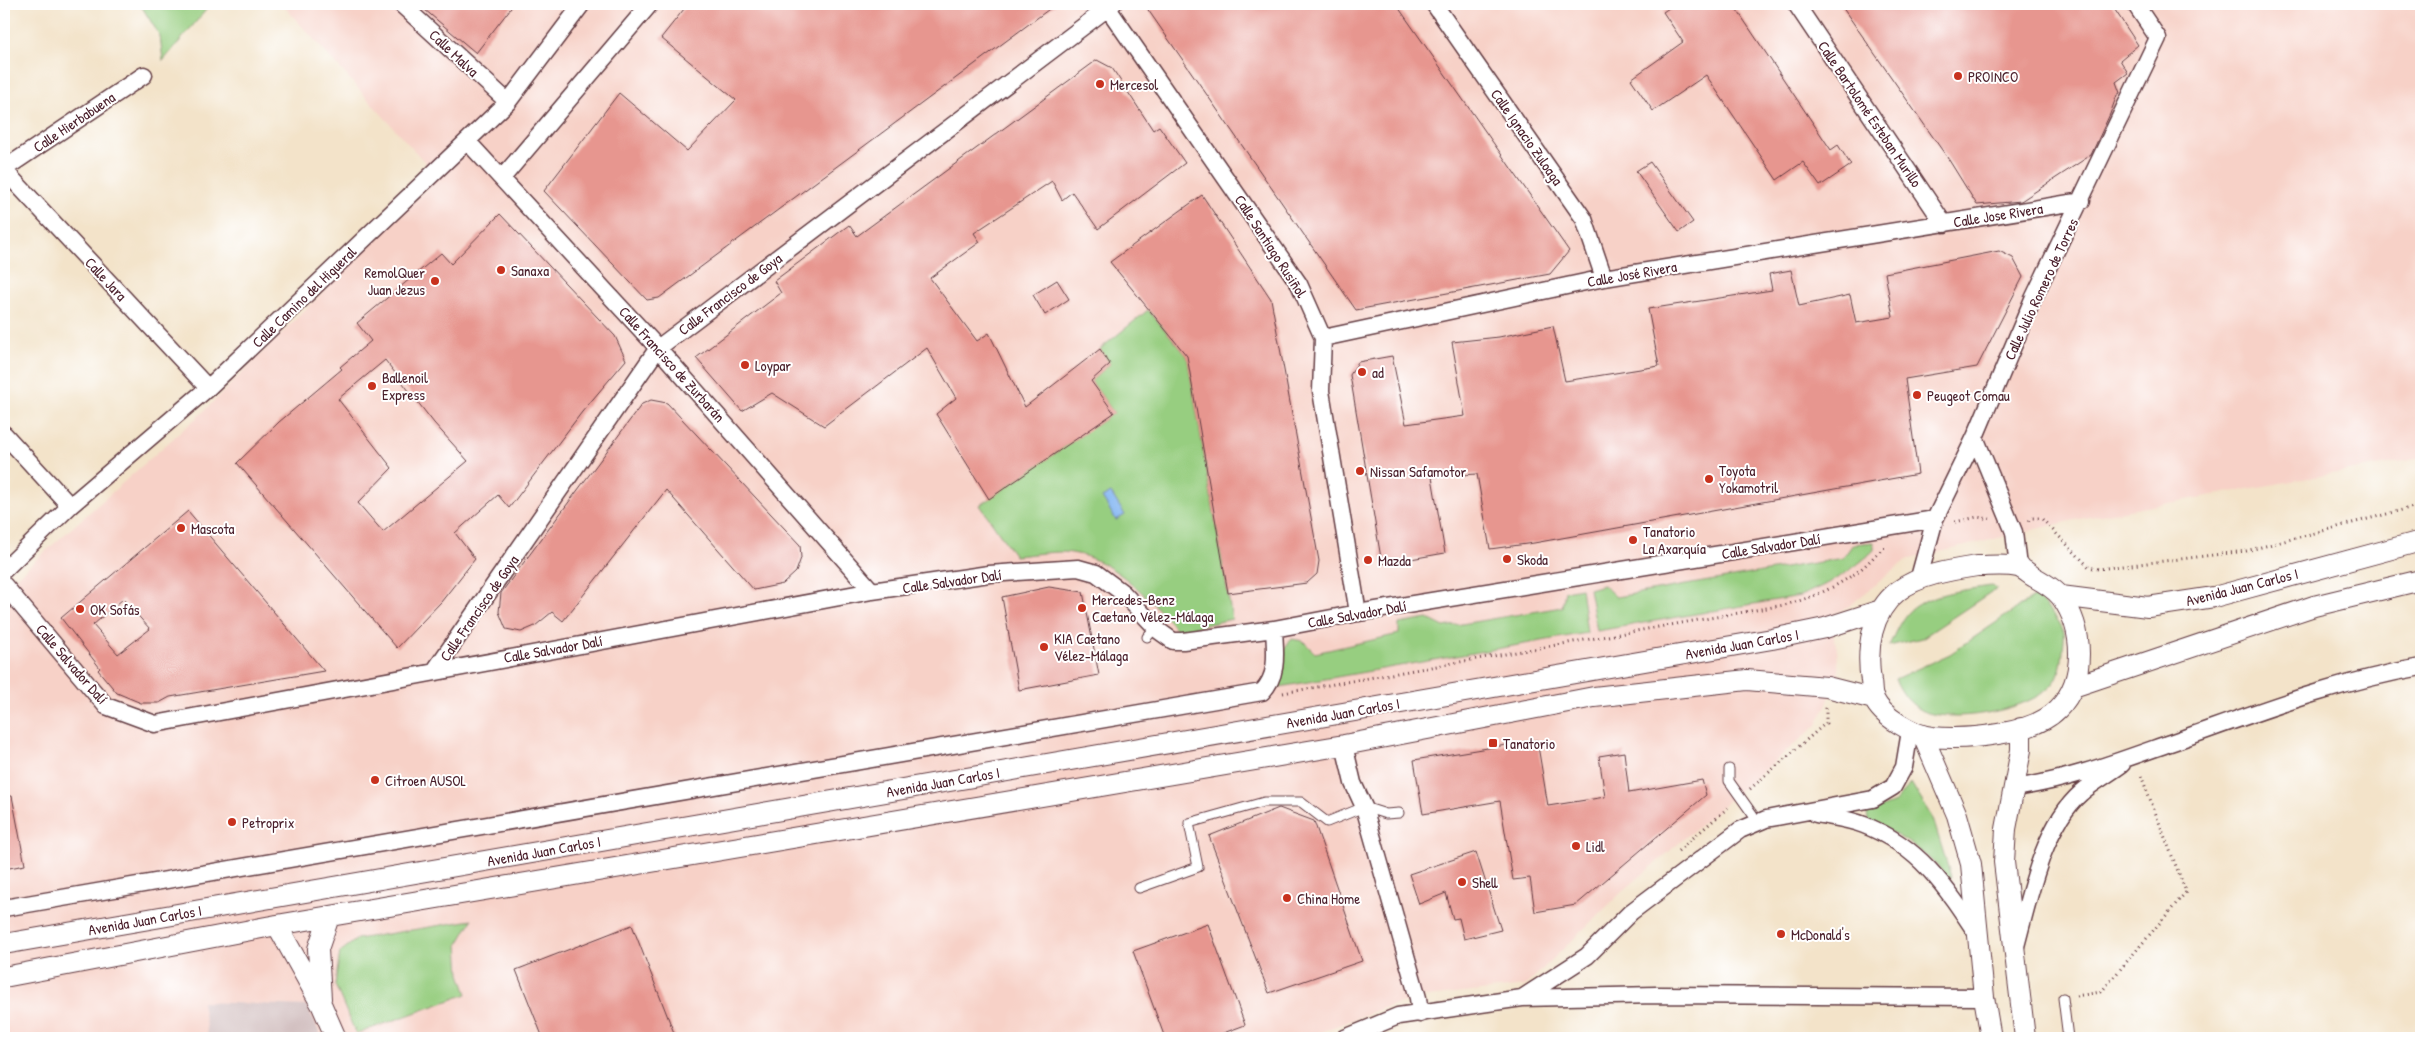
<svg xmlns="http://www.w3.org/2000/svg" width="2425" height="1042" viewBox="0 0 2425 1042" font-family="'Patrick Hand',sans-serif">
<rect width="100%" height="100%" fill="#fff"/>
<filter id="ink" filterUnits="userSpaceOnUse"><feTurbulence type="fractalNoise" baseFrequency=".02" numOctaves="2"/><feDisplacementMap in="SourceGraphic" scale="10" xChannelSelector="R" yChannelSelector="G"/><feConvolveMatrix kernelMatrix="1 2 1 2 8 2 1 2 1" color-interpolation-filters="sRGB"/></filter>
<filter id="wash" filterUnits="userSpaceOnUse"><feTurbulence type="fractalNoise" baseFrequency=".0096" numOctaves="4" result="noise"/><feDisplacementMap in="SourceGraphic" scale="20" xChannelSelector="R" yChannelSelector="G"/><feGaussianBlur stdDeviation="1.12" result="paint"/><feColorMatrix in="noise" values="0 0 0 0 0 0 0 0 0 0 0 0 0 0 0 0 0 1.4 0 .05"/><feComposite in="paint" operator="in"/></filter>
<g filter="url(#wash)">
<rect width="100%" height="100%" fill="#f3e3c9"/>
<path fill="#f7d1c7" d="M282,4H2421V458L2079,519L1906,560L1848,607L1828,617L1837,649L1839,677L1817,725L1623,891L1525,986L1418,998L1383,1008L1305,1038H4V588L203,412L438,177Z"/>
<path fill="#d2bfc0" d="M202,1002L307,1006L322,1038H208Z"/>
<path fill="#97ce80" stroke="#707656" d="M140,4H211L163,61L160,36Z
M1148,310L1187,356L1232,619L1178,631C1152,601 1114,559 1072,553C1056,550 1031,555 1015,556L980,505L1114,413L1091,381L1110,364L1100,349Z
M1874,542V550C1850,573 1830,583 1800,596L1597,631L1589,589L1603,585L1616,597L1843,558L1853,544Z
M1991,586L1997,588L1922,638L1889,646C1895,633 1902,615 1914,607C1936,592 1966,590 1991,586Z
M1581,588L1587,633L1274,688L1284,664L1285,647L1292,639L1303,641L1315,653L1399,634V624L1428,619L1444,627L1562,607L1565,591Z
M2035,596C2045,606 2059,618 2064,632C2065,637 2063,645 2063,651C2062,662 2060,678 2051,686C2028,710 1960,722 1928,713C1911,707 1902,694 1895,679L1950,654Z
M1911,783L1933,819L1951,877L1949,878C1921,848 1904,838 1868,821L1867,813L1895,802Z
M472,920L458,944L460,974L467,994L356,1034L335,985L340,952L357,939Z"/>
<path fill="#85b7f2" stroke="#686b8e" d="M1111,493L1125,515L1116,520L1102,498Z"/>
<g id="blocks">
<path fill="#e7968f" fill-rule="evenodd" d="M418,4H514L476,53Z
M688,4H1056L659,298L647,300L544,191L619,93L687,151L736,100L661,38Z
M1144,4H1396L1569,251L1550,274L1356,310Z
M1675,4H1733L1831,150L1838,145L1851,165L1820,186L1803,162L1777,180L1706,75L1653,111L1631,79L1683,42L1663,12Z
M1840,4H2111L2138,45L2120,60L2128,73L2116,82L2120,93L2117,95L2110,114L2091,155L2021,201L1977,205L1949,160Z
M1097,60L1112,68L1153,130L1159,126L1185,163L1098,229L1072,192L1062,200L1052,181L974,233L980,242L930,278L977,341L989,333L1025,407L1100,349L1110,364L1091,381L1114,413L989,499L936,414L956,398L927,348L824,426L772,393L742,411L696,358L781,293L774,281L849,225L857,236Z
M1650,162L1693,222L1679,232L1636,171Z
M1202,195L1271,299L1319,561L1317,574L1307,583L1228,593L1187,356L1110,262Z
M500,214L615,336L626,360L582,412L509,508L498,495L455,533L475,559L441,602L397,648L237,463L279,422L342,369L340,367L371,341L357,323L441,253L451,264ZM385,360L434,423L468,461L383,532L358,503L392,468L338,399Z
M1999,251L2013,258L2023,277L1977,367L1905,379L1918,474L1534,543L1490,549L1477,474L1432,477L1445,553L1382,564L1350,375L1358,362L1392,356L1406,424L1465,416L1452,342L1499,337L1553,326L1565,381L1659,366L1648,309L1772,290L1769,274L1791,270L1799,306L1850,295L1856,323L1893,317L1885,273Z
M1057,280L1069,299L1045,315L1033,295Z
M651,400L667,403L800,545L801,558L796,572L783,584L754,590L666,490L563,621L552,612L535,626L521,632L506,629L499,612L501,593L642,404Z
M188,511L324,671L170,697L159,703H141L117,693L98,670L100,668L61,618ZM123,599L150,629L118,654L93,625Z
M1049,587L1083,592L1099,675L1019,690L1002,597Z
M1537,740L1548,806L1605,797L1599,756L1624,752L1629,793L1702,780L1706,795L1576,905L1535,912L1530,878L1513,880L1500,801L1423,814L1414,760Z
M4,796H12L25,865L4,869Z
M1279,808L1314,821L1362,961L1269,993L1209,836Z
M1476,852L1501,930L1464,939L1459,918L1453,919L1446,893L1419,904L1409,874Z
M1208,924L1245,1025L1210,1038H1165L1133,951Z
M632,925L676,1038H543L516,970Z"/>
</g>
</g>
<g filter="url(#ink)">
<use href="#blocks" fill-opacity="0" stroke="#633c43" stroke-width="1"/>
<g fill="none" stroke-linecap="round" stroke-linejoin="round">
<defs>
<path id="service" d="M1147,637L1156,627
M1729,769V781L1758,822
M1139,888L1198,867L1189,823L1264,802H1301L1327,822L1364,807L1386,814L1399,813
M2063,998L2068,1038"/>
<path id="minor" d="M401,4L508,102
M1105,4L1299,284L1323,338L1321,391L1358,613
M1434,4L1584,219L1604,278
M1796,4L1944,224
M467,141L658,348L872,591
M4,169L144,75
M4,170L208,388
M502,178L650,4
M1323,338L1604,278L2082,201
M4,434L70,506
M1975,437L2014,532L2018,567
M4,570L70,506L208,388L508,102L582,4
M1918,581L1935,519L1975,437L2033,299L2158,38L2135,4
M4,585L106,706L155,724L872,591L989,574L1078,568L1096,573L1123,593L1159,631L1173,641H1183L1274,629L1358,613L1935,519
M435,670L658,348L1113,4
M1344,745L1353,783L1364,807L1418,998L1420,1014
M2013,788C2067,781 2119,761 2170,743C2253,714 2335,682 2421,667
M1816,814C1831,817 1849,819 1864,825C1919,846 1946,887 1977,934
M4,908L1262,692C1279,675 1275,652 1274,629
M2016,946C2029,898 2043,826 2081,793C2093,782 2109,774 2122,764
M1522,998L1587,956L1631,912L1740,830L1766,819L1873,799L1893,787L1904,767L1910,731
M1345,1038L1398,1016L1522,998L1656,995L1984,997"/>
<path id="tertiary" d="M1977,566C1989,566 2006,564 2018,567C2024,569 2029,574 2034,577C2043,582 2055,589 2061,597C2084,628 2087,680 2058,709C2033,735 1967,740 1932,737C1914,735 1882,717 1874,699C1871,694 1872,686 1871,681C1866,649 1871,612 1898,591C1919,575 1951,570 1977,566Z
M2061,596L2148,607L2214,597L2421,541
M2073,687L2314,606L2421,580
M2021,728V750L2006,829L2004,862L2025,1038
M1923,736L1957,815L1971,864L1984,997L1991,1038
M277,925L322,1006L336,1038
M4,944L1772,639L1825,628L1881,610
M4,977L277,925L1344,745L1594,697L1747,680L1827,687L1874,699
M321,999L318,949L329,917"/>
</defs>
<use href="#service" stroke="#633c43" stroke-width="11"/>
<use href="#minor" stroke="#633c43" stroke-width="19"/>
<use href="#tertiary" stroke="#633c43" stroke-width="22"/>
<path stroke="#633c43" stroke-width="3" stroke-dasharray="1 4" stroke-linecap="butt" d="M2029,521L2032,518H2041L2089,567L2098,569L2246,551L2421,505
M1955,522L1977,517L1990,519
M1283,693L1784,605C1813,598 1837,587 1861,569C1870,562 1876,553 1887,546
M1750,789L1826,723V707
M1678,851L1730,806
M2076,996L2101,992L2186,892L2140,773
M1320,1038L1329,1035"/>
<use href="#service" stroke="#fff" stroke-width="9"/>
<use href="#minor" stroke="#fff" stroke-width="16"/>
<use href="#tertiary" stroke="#fff" stroke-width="20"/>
</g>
</g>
<g fill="#c8321e" stroke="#fff" stroke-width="2">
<circle cx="1958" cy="76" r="5"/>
<circle cx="1100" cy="84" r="5"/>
<circle cx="501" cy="270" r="5"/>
<circle cx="435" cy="281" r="5"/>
<circle cx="745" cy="365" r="5"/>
<circle cx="1362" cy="372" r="5"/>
<circle cx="372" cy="386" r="5"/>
<circle cx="1917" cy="395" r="5"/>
<circle cx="1360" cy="471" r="5"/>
<circle cx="1709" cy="479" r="5"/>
<circle cx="181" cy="528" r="5"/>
<circle cx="1633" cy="540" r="5"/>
<circle cx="1507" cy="559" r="5"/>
<circle cx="1368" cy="560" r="5"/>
<circle cx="1082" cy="608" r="5"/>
<circle cx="80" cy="609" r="5"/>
<circle cx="1044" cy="647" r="5"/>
<rect x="1488" y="738" width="10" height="10" rx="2.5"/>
<circle cx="375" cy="780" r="5"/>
<circle cx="232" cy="822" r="5"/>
<circle cx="1576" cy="846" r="5"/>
<circle cx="1462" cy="882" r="5"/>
<circle cx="1287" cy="898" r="5"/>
<circle cx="1781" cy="934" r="5"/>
</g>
<g text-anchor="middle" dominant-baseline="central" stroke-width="4" stroke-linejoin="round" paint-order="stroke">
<g font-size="15" fill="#4a1f2b" stroke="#fff">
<text transform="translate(454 53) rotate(43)">Calle Malva</text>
<text transform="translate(1870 114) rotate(56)">Calle Bartolomé Esteban Murillo</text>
<text transform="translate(74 122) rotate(-34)">Calle Hierbabuena</text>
<text transform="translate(1527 137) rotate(55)">Calle Ignacio Zuloaga</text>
<text transform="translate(1998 215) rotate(-9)">Calle Jose Rivera</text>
<text transform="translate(1271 246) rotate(57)">Calle Santiago Rusiñol</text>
<text transform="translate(1632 274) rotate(-10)">Calle José Rivera</text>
<text transform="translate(106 279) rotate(47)">Calle Jara</text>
<text transform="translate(2041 289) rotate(-65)">Calle Julio Romero de Torres</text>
<text transform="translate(730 294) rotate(-37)">Calle Francisco de Goya</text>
<text transform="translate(304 297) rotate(-44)">Calle Camino del Higueral</text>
<text transform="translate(672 364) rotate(48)">Calle Francisco de Zurbarán</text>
<text transform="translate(1771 546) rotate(-9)">Calle Salvador Dalí</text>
<text transform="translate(952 581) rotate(-8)">Calle Salvador Dalí</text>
<text transform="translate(2242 587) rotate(-14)">Avenida Juan Carlos I</text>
<text transform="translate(479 608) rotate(-55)">Calle Francisco de Goya</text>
<text transform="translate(1357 614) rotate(-10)">Calle Salvador Dalí</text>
<text transform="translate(1742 644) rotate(-10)">Avenida Juan Carlos I</text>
<text transform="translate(553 649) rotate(-10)">Calle Salvador Dalí</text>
<text transform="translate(72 664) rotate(49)">Calle Salvador Dalí</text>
<text transform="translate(1343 713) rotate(-10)">Avenida Juan Carlos I</text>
<text transform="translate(943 782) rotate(-10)">Avenida Juan Carlos I</text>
<text transform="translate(544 851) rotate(-10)">Avenida Juan Carlos I</text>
<text transform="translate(145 920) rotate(-10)">Avenida Juan Carlos I</text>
</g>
<g font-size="15" fill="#4a1f2b" stroke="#fff" text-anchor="start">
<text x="1968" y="76">PROINCO</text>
<text x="1110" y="84">Mercesol</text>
<text x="511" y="270">Sanaxa</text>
<text x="425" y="272" text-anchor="end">RemolQuer<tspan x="425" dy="17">Juan Jezus</tspan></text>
<text x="755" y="365">Loypar</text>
<text x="1372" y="372">ad</text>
<text x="382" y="377">Ballenoil<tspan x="382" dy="17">Express</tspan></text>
<text x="1927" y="395">Peugeot Comau</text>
<text x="1719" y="470">Toyota<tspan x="1719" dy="17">Yokamotril</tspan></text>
<text x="1370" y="471">Nissan Safamotor</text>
<text x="191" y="528">Mascota</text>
<text x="1643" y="531">Tanatorio<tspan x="1643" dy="17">La Axarquía</tspan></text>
<text x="1517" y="559">Skoda</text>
<text x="1378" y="560">Mazda</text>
<text x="1092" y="599">Mercedes-Benz<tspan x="1092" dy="17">Caetano Vélez-Málaga</tspan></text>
<text x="90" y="609">OK Sofás</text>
<text x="1054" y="638">KIA Caetano<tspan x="1054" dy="17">Vélez-Málaga</tspan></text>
<text x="1503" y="743">Tanatorio</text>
<text x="385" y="780">Citroen AUSOL</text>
<text x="242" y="822">Petroprix</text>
<text x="1586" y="846">Lidl</text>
<text x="1472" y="882">Shell</text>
<text x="1297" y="898">China Home</text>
<text x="1791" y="934">McDonald's</text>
</g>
</g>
<rect width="2425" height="1042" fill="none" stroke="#fff" stroke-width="20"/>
</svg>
